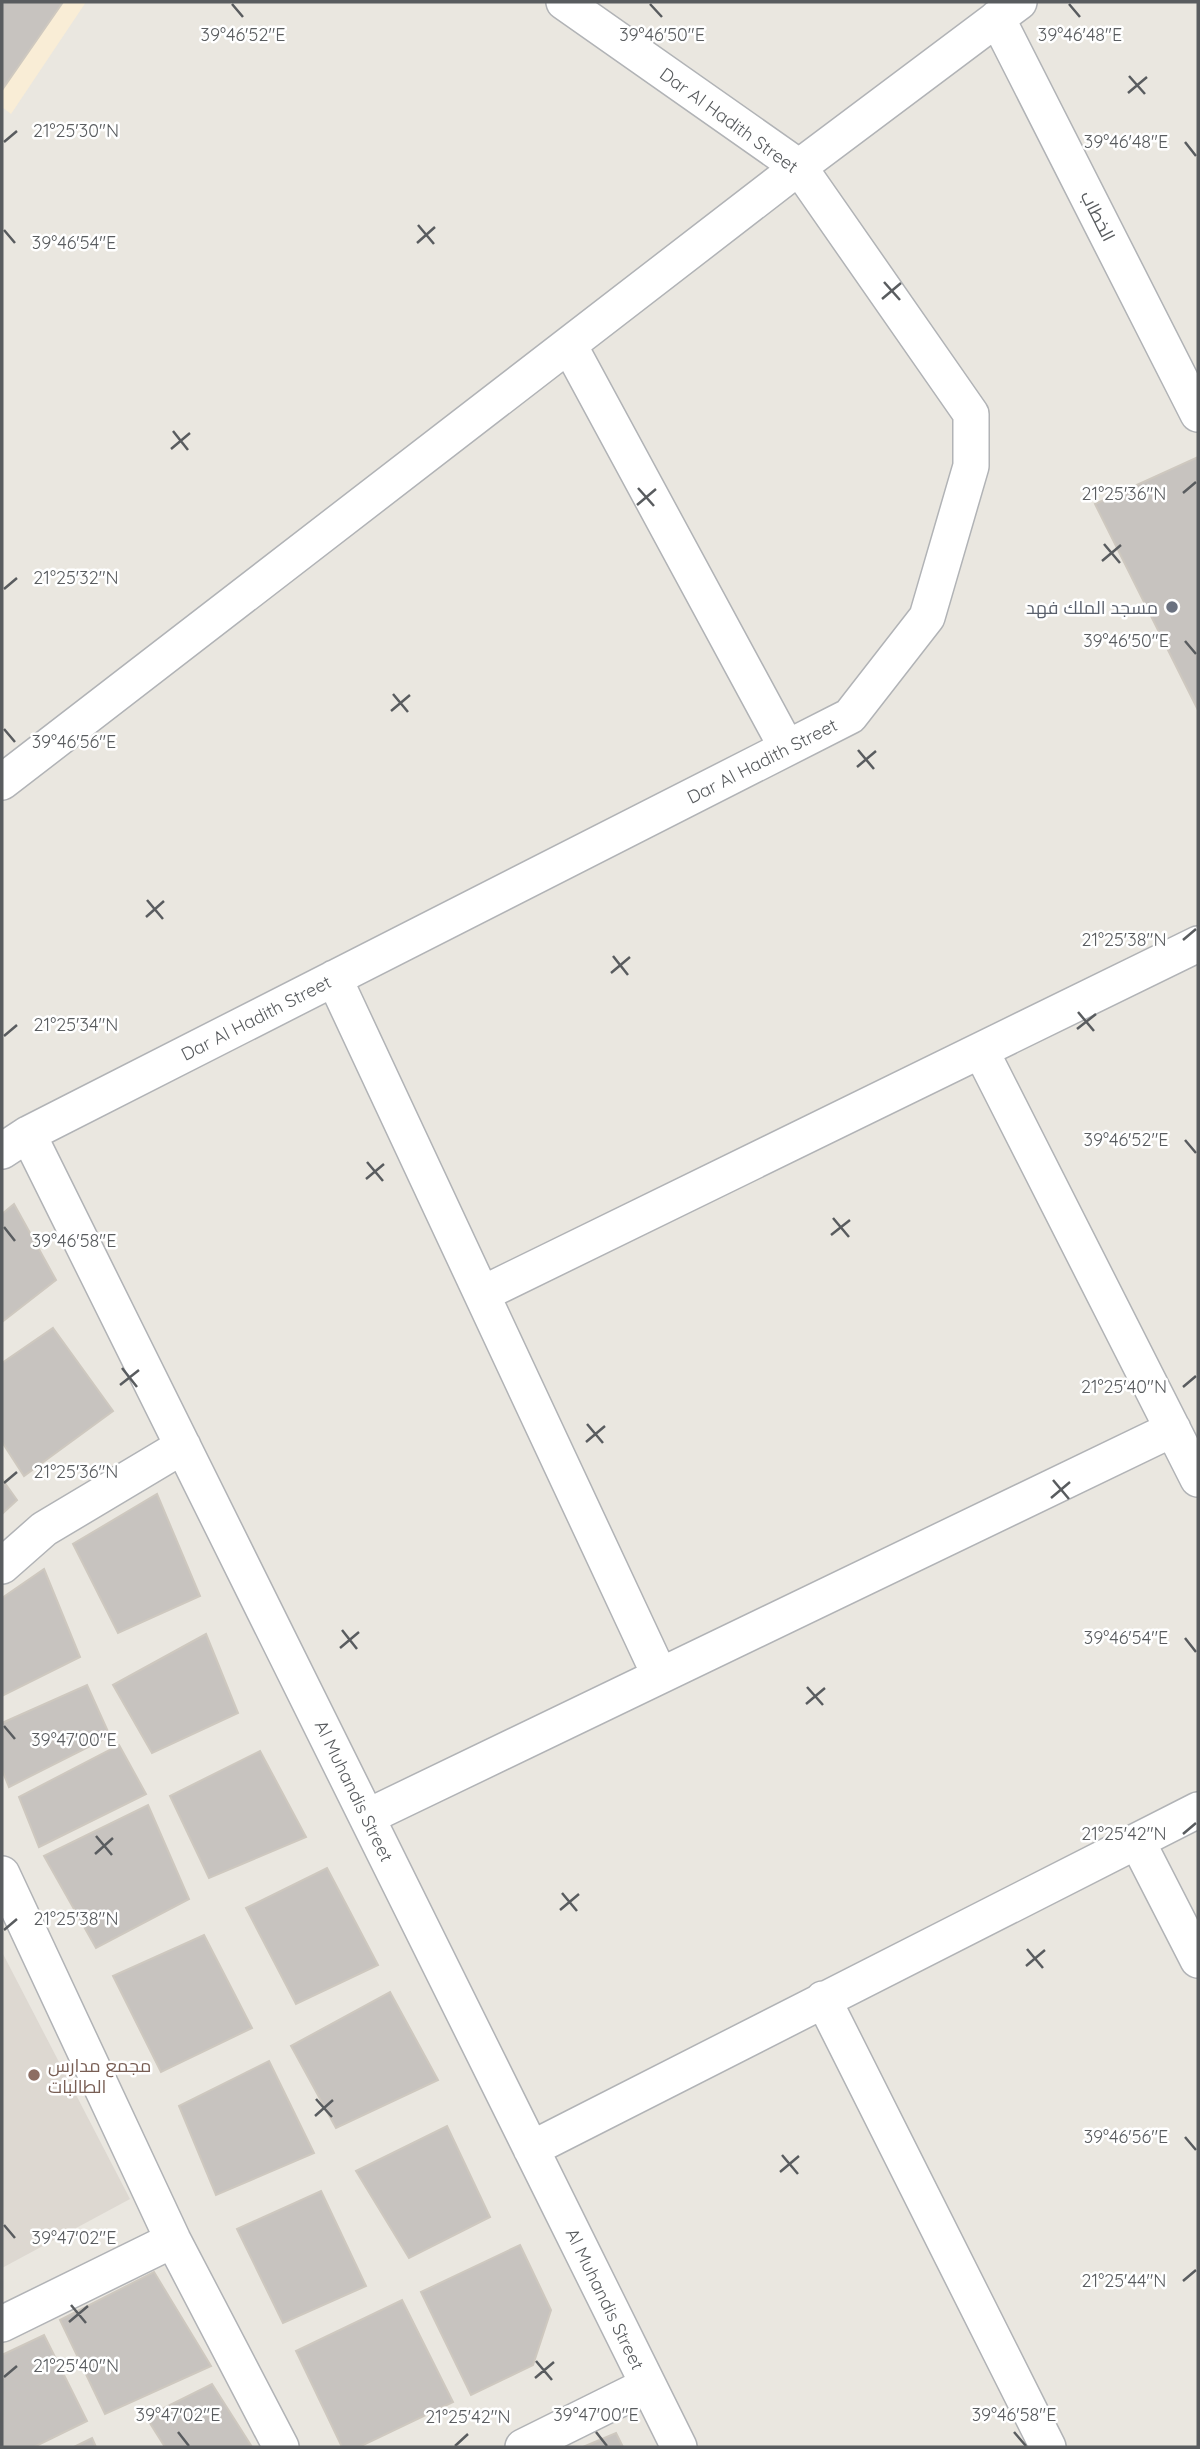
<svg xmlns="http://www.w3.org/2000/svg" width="1200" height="2449" viewBox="0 0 1200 2449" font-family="Quicksand,Cairo,sans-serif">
<rect width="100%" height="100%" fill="#eae7e0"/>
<path fill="#f9edd6" d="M2,2H86L11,114L2,107Z"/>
<path fill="#ddd8d1" d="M2,1952L130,2199L2,2268Z"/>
<path fill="#c7c3bf" stroke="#cec8bf" stroke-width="2" d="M2,2H63L2,90Z
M1198,457V710L1095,504Z
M14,1204L56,1280L2,1322V1214Z
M53,1328L113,1411L24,1476L2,1442V1363Z
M2,1479L17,1500L2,1514Z
M157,1494L200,1596L118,1633L73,1544Z
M44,1569L80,1657L2,1696V1598Z
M206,1634L238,1713L152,1753L113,1685Z
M87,1685L110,1736L9,1787L2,1770V1723Z
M119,1745L146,1794L39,1847L19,1797Z
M260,1751L306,1837L209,1878L170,1796Z
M148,1805L189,1899L96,1948L44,1856Z
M327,1868L378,1965L296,2004L246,1908Z
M204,1935L252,2028L161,2072L113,1976Z
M390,1992L438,2080L336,2128L291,2046Z
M269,2061L314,2153L216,2195L179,2106Z
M447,2126L490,2217L409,2258L356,2171Z
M321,2191L366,2286L283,2323L237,2229Z
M520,2245L551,2310L533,2365L471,2395L421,2292Z
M154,2272L211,2366L105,2414L60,2320Z
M402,2300L453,2402L359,2447H342L296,2351Z
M44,2335L87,2421L34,2447H2V2355Z
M212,2384L252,2447H165L146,2417Z
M616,2433L623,2447H583Z
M92,2438L96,2447H74Z"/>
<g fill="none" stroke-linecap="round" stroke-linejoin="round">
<defs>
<path id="street" d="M997,18L1198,414
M569,345L787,748
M2,782L799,167L1019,2
M334,978L660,1676
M981,1051L1198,1479
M28,1134L679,2447
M2,1151L28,1134L850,716L927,617L971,466V414L799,167L564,2
M482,1294L1198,944
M2,1566L44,1529L183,1446
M367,1817L1173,1429
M1137,1841L1198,1960
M2,1874L173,2240L281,2447
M823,1999L1048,2447
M531,2149L1198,1810
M2,2324L173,2240
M523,2447L648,2385"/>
</defs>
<use href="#street" stroke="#b1b3b6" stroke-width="38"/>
<use href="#street" stroke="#fff" stroke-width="35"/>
</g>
<path fill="none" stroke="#595c5f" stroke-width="2.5" d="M232,4L243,17M650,4L662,17M1069,4L1080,17M1129,76L1145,94M1128,93L1147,77M4,142L17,131M1185,142L1196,156M418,225L434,244M4,230L15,243M417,243L435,227M884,282L900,300M882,299L901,283M173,431L188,450M171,449L190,433M638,488L654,506M1183,493L1196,482M637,505L656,489M1104,544L1120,563M1102,561L1121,545M4,589L17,578M1185,641L1196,654M393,694L408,712M391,711L410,695M4,729L15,742M858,750L874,769M857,767L876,751M147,900L163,919M146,917L164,901M1183,940L1196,929M613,956L628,975M611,973L630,957M1078,1012L1094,1031M1077,1029L1096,1014M4,1036L17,1025M1185,1140L1196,1153M367,1162L383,1181M366,1179L384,1164M833,1218L849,1237M4,1227L15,1241M831,1235L850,1220M122,1368L137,1387M120,1385L139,1370M1183,1387L1196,1376M587,1424L603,1443M586,1442L605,1426M1053,1480L1069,1499M4,1483L17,1472M1051,1498L1070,1482M342,1630L357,1649M1185,1638L1196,1652M340,1648L359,1632M807,1687L823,1705M806,1704L825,1688M4,1726L15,1739M1183,1834L1196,1823M96,1836L112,1855M95,1854L113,1838M562,1893L577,1911M560,1910L579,1894M4,1930L17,1919M1027,1949L1043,1968M1026,1966L1045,1950M316,2099L332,2117M315,2116L333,2100M1185,2137L1196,2150M782,2155L798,2174M780,2172L799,2156M4,2225L15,2238M1183,2281L1196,2270M71,2305L86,2323M69,2322L88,2306M536,2361L552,2380M4,2377L17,2366M535,2378L554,2362M178,2432L189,2446M596,2432L607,2446M1014,2432L1026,2446M455,2446L468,2434"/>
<circle fill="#6b7280" stroke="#fff" stroke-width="2.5" cx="1172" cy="607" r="7"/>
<circle fill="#8d6e63" stroke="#fff" stroke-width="2.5" cx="34" cy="2075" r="7"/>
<g text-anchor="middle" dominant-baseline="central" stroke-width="5" stroke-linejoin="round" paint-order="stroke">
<g font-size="18" fill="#595c5f" stroke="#fff">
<text transform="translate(729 120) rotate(36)">Dar Al Hadith Street</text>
<text transform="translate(1098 216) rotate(63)">الخطاب</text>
<text transform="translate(762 761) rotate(-27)">Dar Al Hadith Street</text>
<text transform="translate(256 1018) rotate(-27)">Dar Al Hadith Street</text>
<text transform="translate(354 1791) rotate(64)">Al Muhandis Street</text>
<text transform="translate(605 2299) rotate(64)">Al Muhandis Street</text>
</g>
<g font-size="18" fill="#5b616d" stroke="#fff" text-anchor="end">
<text x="1158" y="607">مسجد الملك فهد</text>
</g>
<g font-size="18" fill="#785e54" stroke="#fff" text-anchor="start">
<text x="48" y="2065">مجمع مدارس<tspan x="48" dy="21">الطالبات</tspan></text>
</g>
</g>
<g font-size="18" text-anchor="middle" fill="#595c5f" stroke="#fff" stroke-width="5" stroke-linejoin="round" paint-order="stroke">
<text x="1080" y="41">39°46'48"E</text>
<text x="243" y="41">39°46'52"E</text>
<text x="662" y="41">39°46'50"E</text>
<text x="76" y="137">21°25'30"N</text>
<text x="1126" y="148">39°46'48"E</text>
<text x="74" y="249">39°46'54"E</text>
<text x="1124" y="500">21°25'36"N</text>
<text x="76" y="584">21°25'32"N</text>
<text x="1126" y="647">39°46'50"E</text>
<text x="74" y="748">39°46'56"E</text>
<text x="1124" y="946">21°25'38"N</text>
<text x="76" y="1031">21°25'34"N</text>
<text x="1126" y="1146">39°46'52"E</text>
<text x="74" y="1247">39°46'58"E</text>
<text x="1124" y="1393">21°25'40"N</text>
<text x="76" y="1478">21°25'36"N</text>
<text x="1126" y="1644">39°46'54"E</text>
<text x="74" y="1746">39°47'00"E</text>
<text x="1124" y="1840">21°25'42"N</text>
<text x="76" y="1925">21°25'38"N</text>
<text x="1126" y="2143">39°46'56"E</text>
<text x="74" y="2244">39°47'02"E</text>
<text x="1124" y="2287">21°25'44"N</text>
<text x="76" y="2372">21°25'40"N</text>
<text x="178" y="2421">39°47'02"E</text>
<text x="596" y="2421">39°47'00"E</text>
<text x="1014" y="2421">39°46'58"E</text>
<text x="468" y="2423">21°25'42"N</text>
</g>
<rect width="1200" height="2449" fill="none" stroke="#595c5f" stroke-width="7"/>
</svg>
